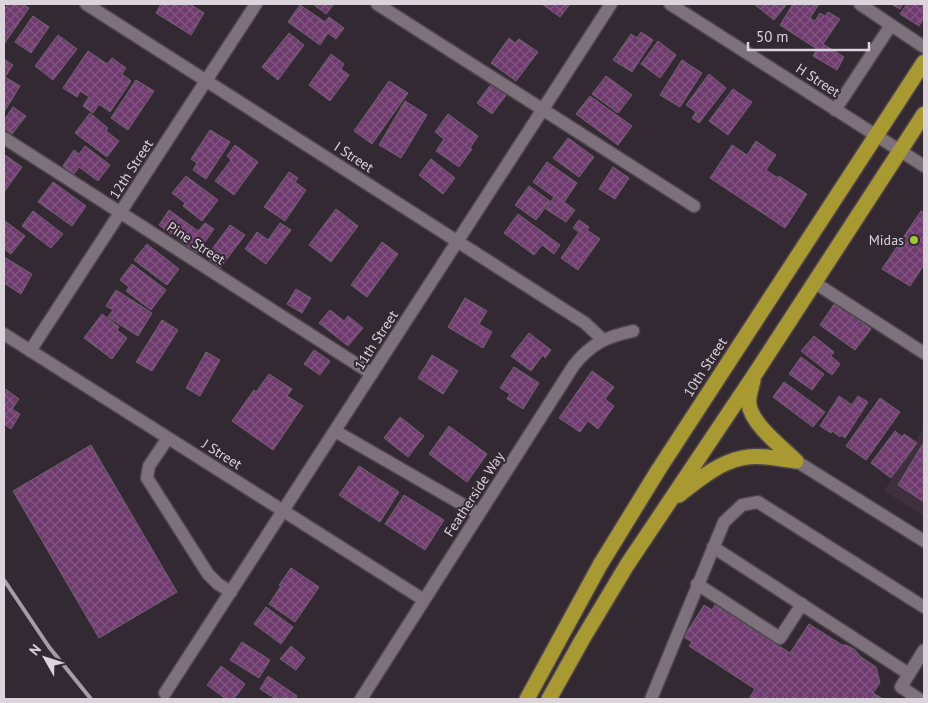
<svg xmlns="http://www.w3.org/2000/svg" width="928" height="703" viewBox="0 0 928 703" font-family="'PT Sans',sans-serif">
<defs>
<pattern id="building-cross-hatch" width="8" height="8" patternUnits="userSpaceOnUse" patternTransform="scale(1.25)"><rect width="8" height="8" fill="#6f3b6e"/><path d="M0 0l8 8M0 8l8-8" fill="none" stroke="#835682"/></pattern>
</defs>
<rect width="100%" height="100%" fill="#332933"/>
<path fill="#3f303e" d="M924,428V516L884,491Z"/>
<path fill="url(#building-cross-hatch)" stroke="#6f636f" d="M8,4H23L29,8L4,44V10Z
M161,4H190L204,13L191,35L156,13Z
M313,4H334L326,14Z
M542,4H570L560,17Z
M754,4H787L774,20Z
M793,4H819L810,18L815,21L820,13L825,16L828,12L840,19L823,44L844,57L837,70L813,56L817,49L780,25Z
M891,4H903L900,9Z
M907,4H924V18L919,26L900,14Z
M300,5L325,22L329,17L344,28L336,39L328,33L320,45L288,22Z
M33,16L49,27L31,53L15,42Z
M641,32L653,40L632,72L613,60L631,34L637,38Z
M289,33L304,45L278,80L262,67Z
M58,35L77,49L53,80L35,66Z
M509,38L515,43L519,39L538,52L516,81L491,63Z
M658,41L676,55L660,78L641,64Z
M88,51L107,64L112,58L126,68L122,74L131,81L110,112L99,104L93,113L83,106L89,97L80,91L77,97L63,88Z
M331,54L344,64L341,69L349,75L330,101L309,85Z
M4,59L13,65L5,77L20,86L4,112Z
M682,60L702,73L680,107L660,95Z
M709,74L726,88L699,123L692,118L696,112L686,105Z
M606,76L632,95L618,113L592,94Z
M136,80L154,91L128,130L111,118Z
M389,81L408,93L372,144L354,131Z
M492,83L507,94L492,114L477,103Z
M733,89L752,102L728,135L709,121Z
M590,96L632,126L618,145L576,114Z
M405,101L427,115L401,158L379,145Z
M13,107L26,116L12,134L4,128V120Z
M90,113L108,128L106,131L119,141L107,157L75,133Z
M448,114L478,136L470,148L472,149L459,167L436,151L444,139L435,132Z
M210,130L230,142L206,179L193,170L197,163L191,159Z
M568,138L594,157L579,177L553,158Z
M756,141L776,155L766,170L778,178L779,176L807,194L785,228L710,178L732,145L747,155Z
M235,145L258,162L234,195L215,181L231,160L227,156Z
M85,146L110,165L98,181L79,167L74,174L63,166L74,150L79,154Z
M5,155L22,167L4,192V158Z
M431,159L455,178L443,194L419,175Z
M547,162L577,183L564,202L575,210L566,222L546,209L554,197L533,182Z
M613,167L629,178L615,199L599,189Z
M289,172L298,178L295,182L306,190L285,221L264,207Z
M186,176L218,200L202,221L183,206L185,203L172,193Z
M53,182L86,206L72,226L38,202Z
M529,186L550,201L536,220L515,205Z
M336,209L358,226L331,262L309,245Z
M169,210L198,231L205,223L214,229L197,253L159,225Z
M33,211L63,234L51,248L22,226Z
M921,211L924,213V265L910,286L882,269Z
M518,214L560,245L554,254L542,245L534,255L504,233Z
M579,220L589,227L587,230L600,239L578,270L561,258L579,232L573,228Z
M5,221L25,236L11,254L4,249V223Z
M280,223L291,230L266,264L245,249L257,232L268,240Z
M230,225L245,235L220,268L206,257Z
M382,242L398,254L367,297L351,285Z
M147,244L179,269L167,285L134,260Z
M4,257L32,274L21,294L4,283Z
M132,264L166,290L151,310L126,291L129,287L120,280Z
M296,289L311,298L302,313L287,304Z
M116,290L152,313L138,336L108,317L113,310L106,306Z
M465,298L487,311L479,324L492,332L483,348L448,327Z
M835,303L871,329L855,350L820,325Z
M330,310L344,321L348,316L363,328L348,346L319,323Z
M102,314L119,327L117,330L127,338L112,359L84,338Z
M162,320L178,330L152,371L136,362Z
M529,333L551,350L545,358L543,355L531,371L511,356Z
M814,336L834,352L831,356L840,364L832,375L801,351Z
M314,350L330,361L320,375L304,364Z
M206,352L220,360L200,396L186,388Z
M432,355L458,371L443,394L418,378Z
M801,357L824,374L812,390L789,374Z
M514,367L539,383L523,409L507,399L510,394L500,388Z
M592,371L614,387L605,399L614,406L598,429L588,421L580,432L559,418Z
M269,374L292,389L287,396L303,406L273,450L232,421L254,390L256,392Z
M784,382L825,412L813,427L773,397Z
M4,388L19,399L12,409L20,414L11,429L4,424Z
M839,396L852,405L858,396L868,402L845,438L841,435L840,437L832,431L831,433L820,426Z
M880,398L900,412L866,460L846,446Z
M400,417L424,436L408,457L384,438Z
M449,426L487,454L467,482L429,454Z
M895,431L902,437L904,434L917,443L891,478L871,463Z
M924,442V502L898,485Z
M91,445L177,592L99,638L13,491Z
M359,466L399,492L380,522L339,495Z
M404,495L444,520L425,550L385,524Z
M291,568L319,587L295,622L269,604L281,586L279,585Z
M704,605L712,610L715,605L790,653L809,624L842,645H846L854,649L861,657L876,667L880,683L873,693L883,699H749L755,689L689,646L692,642L684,637Z
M266,607L293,627L281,644L254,624Z
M242,642L270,660L259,678L230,660Z
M291,646L305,658L296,670L280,659Z
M221,666L245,684L234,699H226L207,685Z
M268,676L297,696L295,699H276L260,689Z"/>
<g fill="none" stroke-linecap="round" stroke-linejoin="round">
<defs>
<path id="minor" d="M86,4L585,323L603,340
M377,4L694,206
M670,4L924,166
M860,4L891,25
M835,110L891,25L924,47
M4,138L372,374
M815,283L924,353
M4,334L424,600
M30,351L256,4
M335,431L479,514
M168,438L149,466L147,478L208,574L218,584L231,592
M796,461L924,541
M713,547L909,674
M697,584L780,638L802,604
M165,693L611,4
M361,699L574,365C592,343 606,337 633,331
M651,699L724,522L742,505L758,502L924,607
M919,699L901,687L924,650"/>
<path id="highway" d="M753,381C751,389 748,396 749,404C751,424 783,448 796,461
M679,495C698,480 718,463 742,458C759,454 779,459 796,461
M527,699L600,565L659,469L924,62
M549,699L582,640L627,565L755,374L924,114"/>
</defs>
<use href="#minor" stroke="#4d444c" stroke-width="15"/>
<use href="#highway" stroke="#4d444c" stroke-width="18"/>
<use href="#minor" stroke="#7d717c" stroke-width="12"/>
<use href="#highway" stroke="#a89931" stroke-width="15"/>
<path stroke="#a69ea5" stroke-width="4" d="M4,580L49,647L91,699"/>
</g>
<circle fill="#9cca32" stroke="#332933" stroke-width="2" cx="914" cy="240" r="5"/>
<g text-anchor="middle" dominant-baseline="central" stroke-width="4" stroke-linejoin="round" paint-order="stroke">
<g font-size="14" fill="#dbd4da" stroke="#332933">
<text transform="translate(818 80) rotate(33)">H Street</text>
<text transform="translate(354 157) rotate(33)">I Street</text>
<text transform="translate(131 169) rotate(-57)">12th Street</text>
<text transform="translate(196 243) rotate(33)">Pine Street</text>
<text transform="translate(376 340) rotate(-57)">11th Street</text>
<text transform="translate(705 367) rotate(-57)">10th Street</text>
<text transform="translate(222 454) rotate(32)">J Street</text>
<text transform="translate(474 494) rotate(-57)">Featherside Way</text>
</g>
<g font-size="14" fill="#dbd4da" stroke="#332933" text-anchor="end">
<text x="904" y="240">Midas</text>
</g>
</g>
<rect width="928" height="703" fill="none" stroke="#dbd4da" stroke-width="10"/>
<g transform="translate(45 658) rotate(309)" stroke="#332933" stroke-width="4" paint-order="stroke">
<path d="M0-4L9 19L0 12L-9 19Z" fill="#dbd4da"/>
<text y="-8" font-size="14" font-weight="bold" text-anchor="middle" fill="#dbd4da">N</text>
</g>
<path d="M748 42v8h121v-8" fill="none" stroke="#dbd4da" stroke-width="2.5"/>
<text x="756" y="42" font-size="15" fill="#dbd4da" stroke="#332933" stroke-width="4" paint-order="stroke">50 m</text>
</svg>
